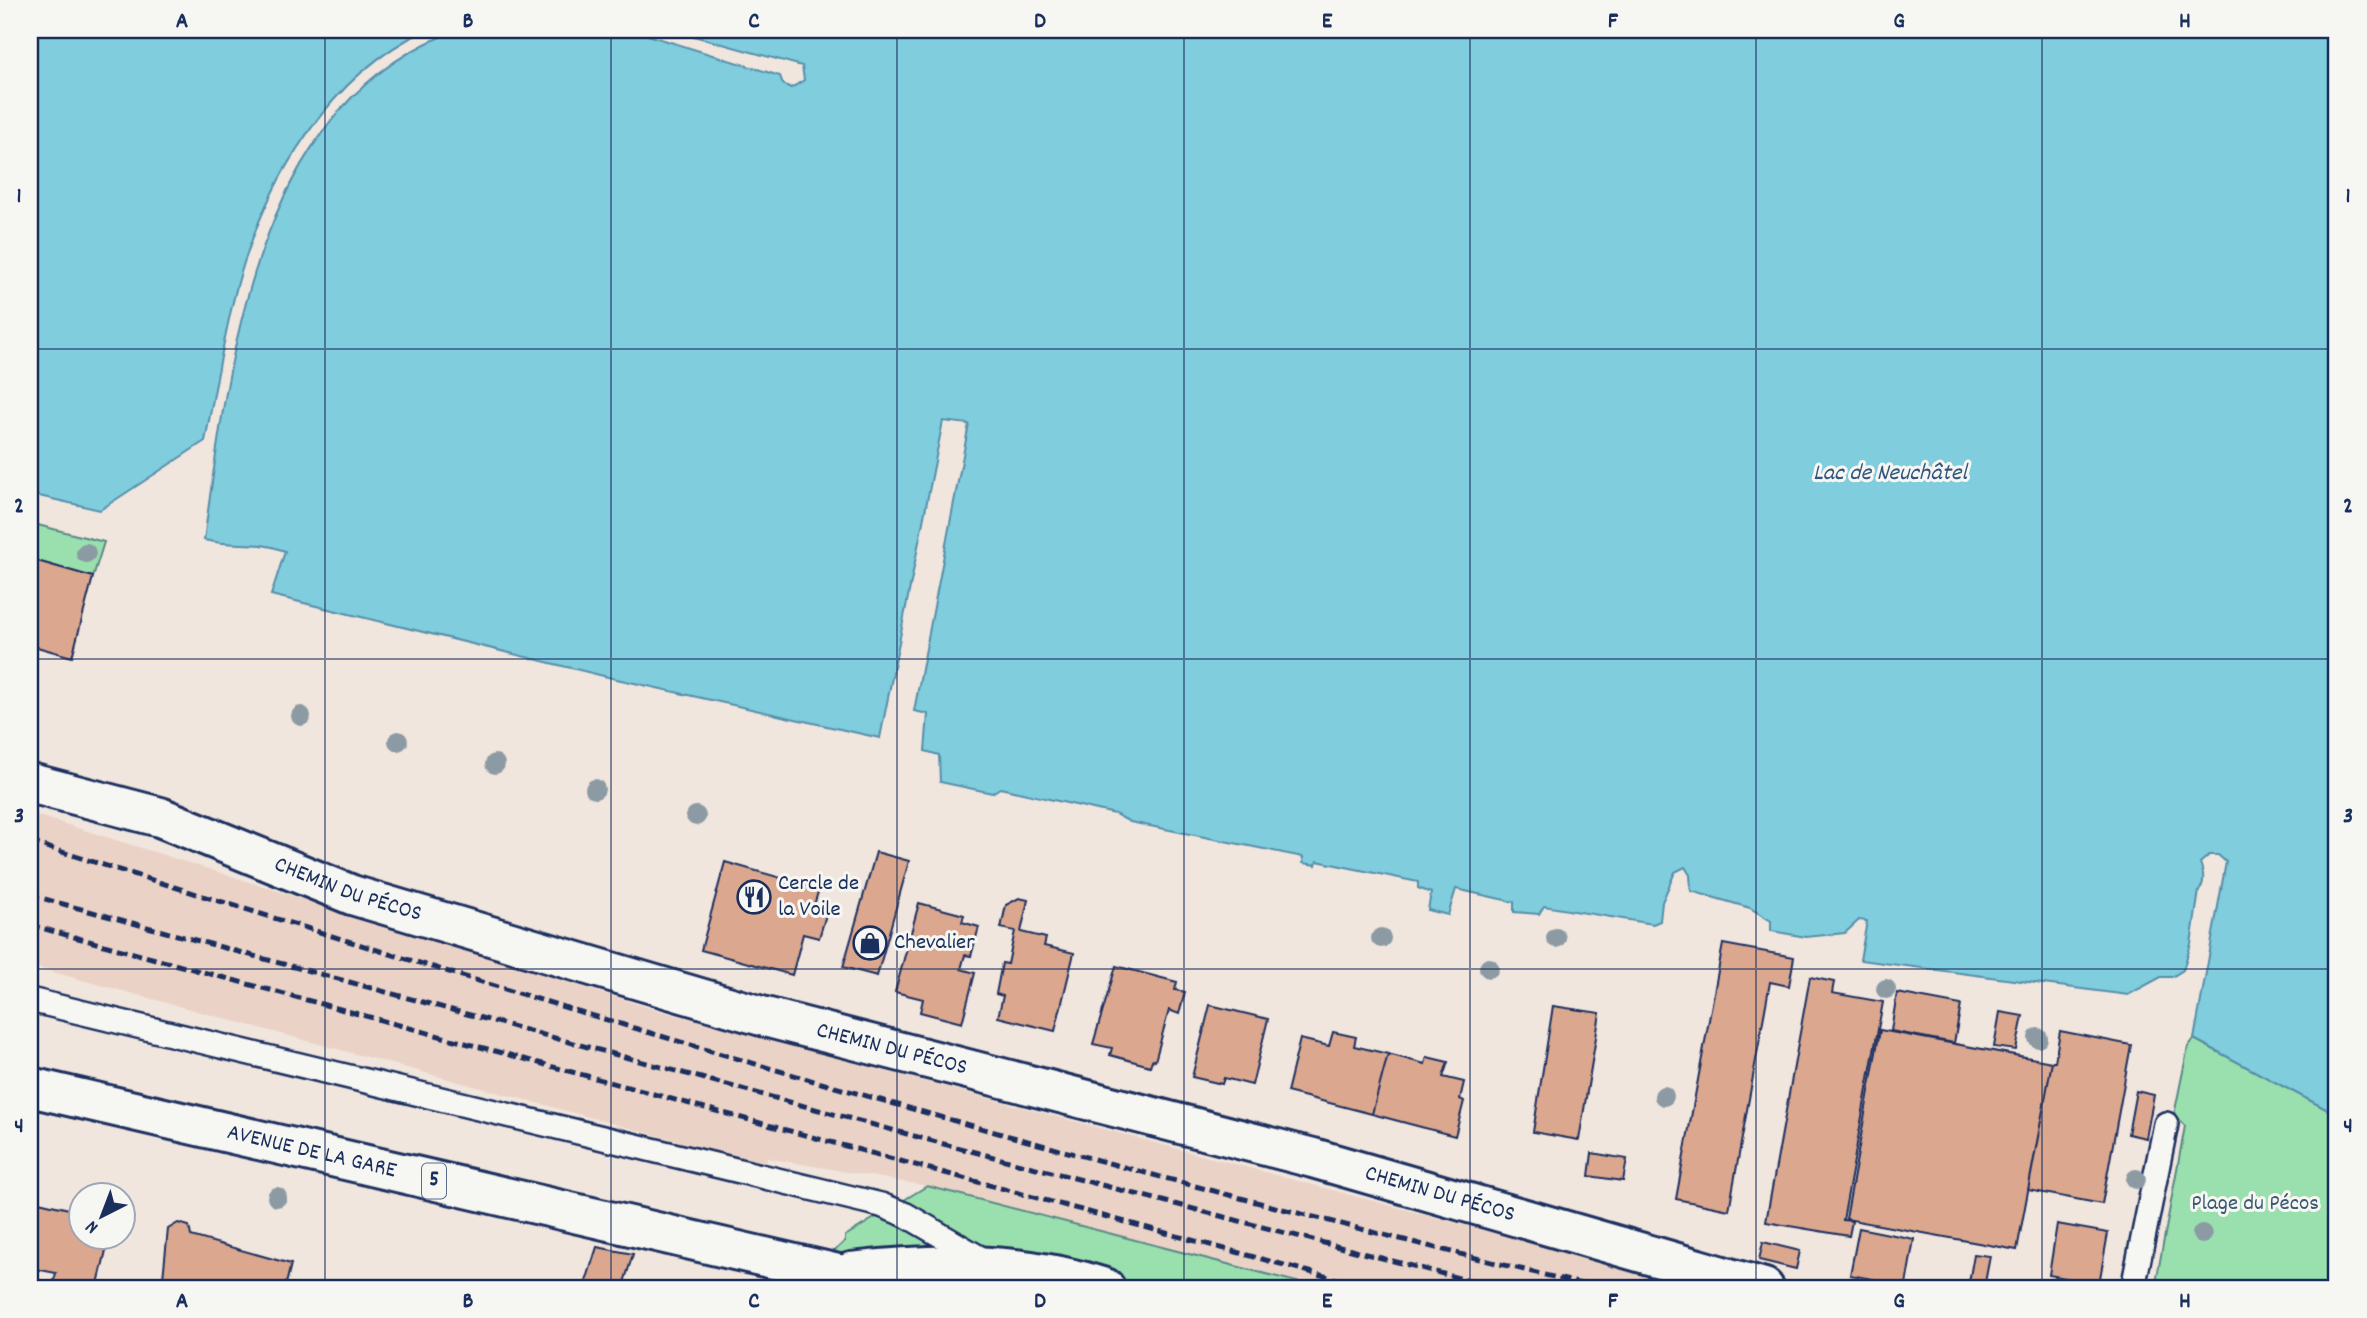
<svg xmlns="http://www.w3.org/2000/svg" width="2367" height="1318" viewBox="0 0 2367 1318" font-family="Dekko,sans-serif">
<rect width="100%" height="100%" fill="#f1e6de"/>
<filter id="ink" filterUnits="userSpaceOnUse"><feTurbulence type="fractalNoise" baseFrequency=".0143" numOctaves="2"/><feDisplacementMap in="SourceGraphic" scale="14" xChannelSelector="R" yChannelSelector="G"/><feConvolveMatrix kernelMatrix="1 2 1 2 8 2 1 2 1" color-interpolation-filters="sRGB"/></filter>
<g filter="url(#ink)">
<path fill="#ead3c6" d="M30,813L650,1008L1700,1288H1320L927,1186L767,1158L766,1165L30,966Z"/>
<path fill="#99e0ae" stroke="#5a8886" stroke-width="2" d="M30,523L104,542L93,577L30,559Z
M2194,1039L2328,1110L2337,1111V1288H2155L2185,1126L2174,1115L2188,1047Z
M927,1186L1320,1288H795L845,1241V1236Z"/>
<path fill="#7fcddd" stroke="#578eaa" stroke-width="2" d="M30,30H426C329,75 268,179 239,279C224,331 216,387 205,441L100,510L30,494Z
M458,30H632L780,76L783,84L791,88L804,80L802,66L672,30H2337V1111L2328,1110L2194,1039L2226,862L2218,855H2209L2200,863C2204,873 2205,883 2199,891L2191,944L2183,970L2172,977H2161L2128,995L1860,960L1867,921L1859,920L1845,933L1806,937L1771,931V921L1750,908L1691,891L1690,875L1685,867L1675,872L1662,902L1660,921L1653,924L1544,906L1539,914L1514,912V902L1456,889L1448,915L1428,910L1431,893L1418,888V882L1317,861L1316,865L1303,863V857L1130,822L1115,814L1000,788L992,793L940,782L939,755L925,751L928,714L914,711L969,424L943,421L880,738L612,678L271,595L285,551C254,539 235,548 204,540C229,358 256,101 458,30Z"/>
<path fill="#dba88f" stroke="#1b2f5e" stroke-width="2" d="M30,559L93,577L72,657L30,645Z
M876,852L909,861L877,976L843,967Z
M725,862L819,889L814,905L828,908L819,938L803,934L792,975L701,950Z
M1019,898L1028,900L1021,932L1046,938L1044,946L1074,953L1055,1031L998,1017L1003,996L996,994L1002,963L1008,964L1015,931L1001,928L1006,905Z
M919,903L964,915L962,922L979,927L971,956L965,955L961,969L975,973L962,1023L920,1012L923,999L895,992Z
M1723,944L1794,957L1789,986L1770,982L1729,1210L1676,1199Z
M1116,966L1177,982L1175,990L1185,992L1179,1014L1169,1010L1155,1061L1152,1060L1150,1066L1110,1055L1112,1048L1093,1044Z
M1810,977L1834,982L1832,993L1883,1002L1843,1220L1852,1221L1849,1236L1766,1222Z
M1897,993L1961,1005L1954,1043L1891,1031Z
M1210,1005L1268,1019L1252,1085L1224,1078L1222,1084L1192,1077Z
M1553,1006L1600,1013L1579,1140L1533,1132Z
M2000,1012L2023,1016L2016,1050L1994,1047Z
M1880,1030L2052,1062L2017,1250L1846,1219Z
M2060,1031L2131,1045L2102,1204L2028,1190L2052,1062H2055Z
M1333,1032L1356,1037L1354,1046L1388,1054L1372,1114L1287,1092L1300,1039L1329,1046Z
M1388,1054L1425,1064L1427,1057L1448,1062L1443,1077L1464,1082L1460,1099L1464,1101L1455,1136L1372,1114Z
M2136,1091L2154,1095L2146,1138L2128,1134Z
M1592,1153L1627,1159L1623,1181L1589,1176Z
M30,1200L69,1209L70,1204L80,1206V1238H109L97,1288H52L56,1273L30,1268Z
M178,1223L189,1226L191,1236L291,1264L285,1288H162L168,1229Z
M2057,1224L2108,1233L2099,1284L2049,1275Z
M1859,1228L1914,1239L1906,1285L1850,1275Z
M1763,1242L1800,1251L1796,1269L1759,1260Z
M597,1247L633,1254L623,1286L629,1288H584Z
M1974,1254L1990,1256L1984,1288H1968Z"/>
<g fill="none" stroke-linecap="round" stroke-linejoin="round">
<defs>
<path id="lane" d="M30,1000L881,1205L906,1215L985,1261
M2133,1288L2166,1124"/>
<g id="street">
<path id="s1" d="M30,783L160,817L352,895L666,988L765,1017L1313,1158L1764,1288"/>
</g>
<g id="primary">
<path id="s2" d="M30,1087L838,1274L887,1288"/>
<path d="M851,1272C938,1262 1021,1261 1105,1288"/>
</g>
</defs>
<use href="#lane" stroke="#1b2f5e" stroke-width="28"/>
<use href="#street" stroke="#1b2f5e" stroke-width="44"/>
<use href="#primary" stroke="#1b2f5e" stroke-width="44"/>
<use href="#lane" stroke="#f6f6f2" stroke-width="23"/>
<use href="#street" stroke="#f6f6f2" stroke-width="38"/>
<use href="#primary" stroke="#f6f6f2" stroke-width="38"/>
<path stroke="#1b2f5e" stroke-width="5" stroke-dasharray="10 5" stroke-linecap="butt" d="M30,842C335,937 640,1033 948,1119C1163,1179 1380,1235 1598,1288
M30,895L940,1143L1497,1288
M30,925L1369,1288"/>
</g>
<g fill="#8c9aa3">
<circle cx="86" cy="553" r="10"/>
<circle cx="301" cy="716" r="10"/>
<circle cx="398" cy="741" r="10"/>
<circle cx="495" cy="764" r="10"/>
<circle cx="595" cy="789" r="10"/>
<circle cx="696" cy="816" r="10"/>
<circle cx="1381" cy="938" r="10"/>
<circle cx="1556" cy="938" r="10"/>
<circle cx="1489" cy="968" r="10"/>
<circle cx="1886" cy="989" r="10"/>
<circle cx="2038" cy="1038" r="10"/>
<circle cx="1664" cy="1096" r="10"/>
<circle cx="2136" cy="1179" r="10"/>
<circle cx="277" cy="1197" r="10"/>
<circle cx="2202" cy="1234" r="10"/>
</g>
</g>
<path fill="none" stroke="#1b2f5e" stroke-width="2" stroke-opacity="0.55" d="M325,30V1288M611,30V1288M897,30V1288M1184,30V1288M1470,30V1288M1756,30V1288M2042,30V1288M30,349H2337M30,659H2337M30,969H2337"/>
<defs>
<symbol id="restaurant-ring" viewBox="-11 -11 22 22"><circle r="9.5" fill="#f6f6f2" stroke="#1b2f5e" stroke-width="1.5"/><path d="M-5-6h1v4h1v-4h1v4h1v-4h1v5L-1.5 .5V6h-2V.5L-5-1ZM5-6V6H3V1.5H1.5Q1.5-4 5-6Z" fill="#1b2f5e"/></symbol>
<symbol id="shop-ring" viewBox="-11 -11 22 22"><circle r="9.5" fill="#f6f6f2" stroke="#1b2f5e" stroke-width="1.5"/><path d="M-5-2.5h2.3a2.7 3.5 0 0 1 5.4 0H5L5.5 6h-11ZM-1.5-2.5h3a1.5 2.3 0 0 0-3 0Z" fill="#1b2f5e"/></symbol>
</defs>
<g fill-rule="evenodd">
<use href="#restaurant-ring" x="735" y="878" width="38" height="38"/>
<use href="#shop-ring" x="851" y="924" width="38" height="38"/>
</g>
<g text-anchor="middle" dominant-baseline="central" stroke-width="6" stroke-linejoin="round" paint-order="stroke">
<rect fill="#f6f6f2" stroke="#5d6b8a" stroke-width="2" x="422" y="1163.5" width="24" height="35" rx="5"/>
<g font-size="21" font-weight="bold" fill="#1b2f5e">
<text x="434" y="1181">5</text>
</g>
<g font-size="23" fill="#1b2f5e" stroke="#f6f6f2" text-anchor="start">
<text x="778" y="884">Cercle de<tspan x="778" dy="26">la Voile</tspan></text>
<text x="894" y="943">Chevalier</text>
</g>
<g font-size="23" fill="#1b2f5e" stroke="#f6f6f2">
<text stroke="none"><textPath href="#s1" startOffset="336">CHEMIN DU PÉCOS</textPath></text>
<text stroke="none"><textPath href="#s1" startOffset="903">CHEMIN DU PÉCOS</textPath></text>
<text stroke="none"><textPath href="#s2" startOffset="289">AVENUE DE LA GARE</textPath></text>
<text stroke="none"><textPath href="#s1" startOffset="1470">CHEMIN DU PÉCOS</textPath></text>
</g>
<g font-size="23" fill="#3a5b72" stroke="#f6f6f2">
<text x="2255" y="1204">Plage du Pécos</text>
</g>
<g font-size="24" font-style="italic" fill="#34567e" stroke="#f6f6f2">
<text x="1890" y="474">Lac de Neuchâtel</text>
</g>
</g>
<rect width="2367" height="1318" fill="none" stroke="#f6f6f2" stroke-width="77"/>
<g transform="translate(102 1216) rotate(222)"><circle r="33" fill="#f6f6f2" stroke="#9ea6b7" stroke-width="2"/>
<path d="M0-5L12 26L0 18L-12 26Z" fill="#1b2f5e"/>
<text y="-10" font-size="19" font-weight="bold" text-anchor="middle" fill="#1b2f5e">N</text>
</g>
<rect x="38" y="38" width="2290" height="1242" fill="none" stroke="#1b2f5e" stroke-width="2.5"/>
<g font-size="23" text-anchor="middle" font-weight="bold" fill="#1b2f5e">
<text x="182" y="27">A</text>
<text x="468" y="27">B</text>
<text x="754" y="27">C</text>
<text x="1040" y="27">D</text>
<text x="1327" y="27">E</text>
<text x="1613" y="27">F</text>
<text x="1899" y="27">G</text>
<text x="2185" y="27">H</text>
<text x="19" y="202">1</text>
<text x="2348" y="202">1</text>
<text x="19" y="512">2</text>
<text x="2348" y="512">2</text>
<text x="19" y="822">3</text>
<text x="2348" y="822">3</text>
<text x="19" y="1132">4</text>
<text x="2348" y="1132">4</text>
<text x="182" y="1307">A</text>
<text x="468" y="1307">B</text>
<text x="754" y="1307">C</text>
<text x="1040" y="1307">D</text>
<text x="1327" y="1307">E</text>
<text x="1613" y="1307">F</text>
<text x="1899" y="1307">G</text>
<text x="2185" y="1307">H</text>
</g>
</svg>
